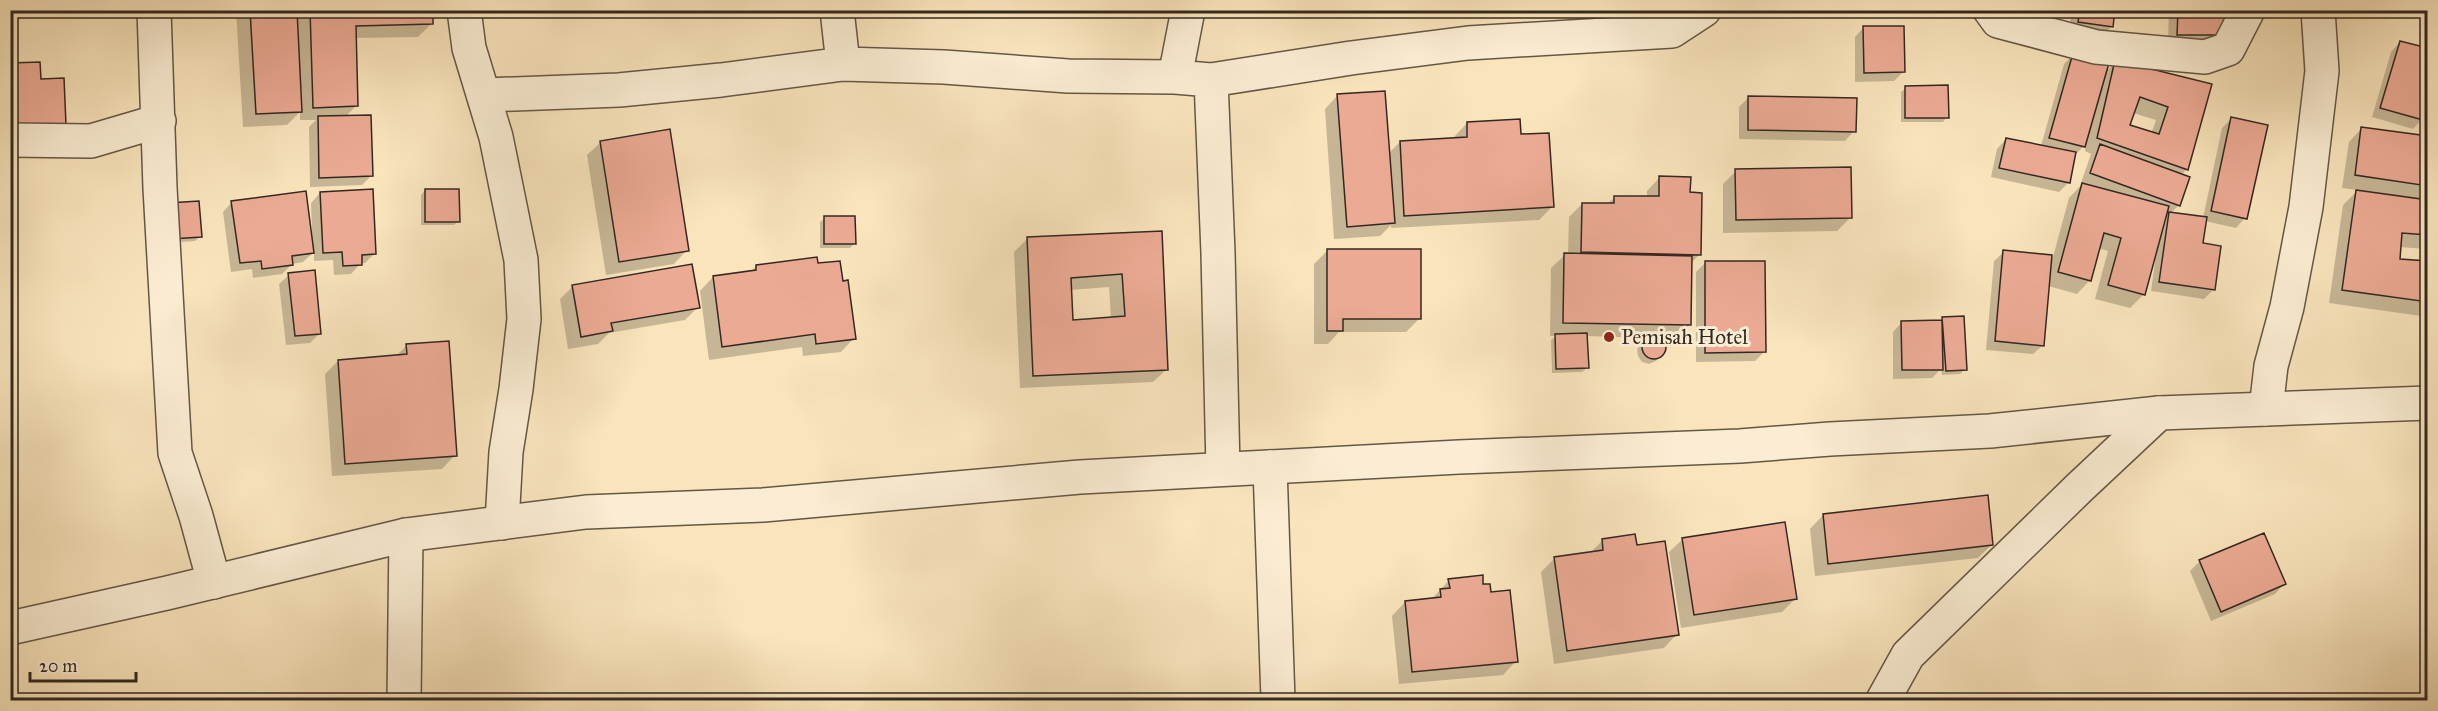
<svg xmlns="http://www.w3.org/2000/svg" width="2438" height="711" viewBox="0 0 2438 711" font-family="'IM FELL Great Primer',serif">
<rect width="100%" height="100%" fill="#f9e4bc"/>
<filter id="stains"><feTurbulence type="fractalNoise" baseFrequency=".00333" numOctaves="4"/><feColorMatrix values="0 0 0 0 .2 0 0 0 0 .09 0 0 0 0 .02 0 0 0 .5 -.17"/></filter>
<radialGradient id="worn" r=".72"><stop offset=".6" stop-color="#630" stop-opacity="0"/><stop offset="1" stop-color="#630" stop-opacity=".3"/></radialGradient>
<path fill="#0003" fill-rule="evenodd" d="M236,10H431L432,23L418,37L355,38L356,106L345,117L371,176L362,185L310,187L309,127L316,120H300V112L287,125L243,127Z
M2072,10H2114L2111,27L2102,36L2069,31Z
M2169,10H2223V35L2213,44L2168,43Z
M1864,27L1903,72L1894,81L1855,82V37Z
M2400,42L2422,119L2413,129L2372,117L2391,52Z
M2074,54L2104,73L2116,62L2210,85L2187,169L2181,175L2179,205L2171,213L2203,218L2222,128L2232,118L2245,218L2236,228L2205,221L2201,244L2214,289L2204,299L2151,291L2155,262L2153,261L2144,294L2130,308L2095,299L2108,251L2098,248L2090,280L2077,294L2048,286L2043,345L2033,354L1986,350L1994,261L2004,252L2053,257L2069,198L2083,183H2081L2091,154L2085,151L2086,144L2074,156L2068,183L2059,192L1991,177L1997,149L2006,139L2041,146L2064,64ZM2133,113L2156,120L2151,134L2128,126Z
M1906,88L1947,117L1943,122H1901V92Z
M1338,95L1388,154L1400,142L1454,139V137L1467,123L1519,135L1552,207L1539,220L1391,228V225L1380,236L1334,239L1325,109Z
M1749,97L1854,131L1845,141L1739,139V107Z
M2362,128L2428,138V317L2329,303L2343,205L2358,190L2342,188L2349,142ZM2399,247L2426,249L2425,263L2398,260Z
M601,142L687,250L674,264L606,275L587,155Z
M1736,171L1850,218L1837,231L1723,233V184Z
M1660,177L1688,194L1700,254L1690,264L1689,325L1676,338H1661L1664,343L1665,350L1656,361L1649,364L1642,362L1638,356L1637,349L1647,338L1585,336L1587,368L1582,372L1552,373L1551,340L1556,336H1550L1551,268L1565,255H1568L1569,217L1582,204H1607L1614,198H1647V191Z
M425,190L458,221L454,225H421V195Z
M320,193L375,253L365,263H361L351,274L334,275L333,260L314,261V252L303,262L292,264L282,274L253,278L252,269L231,272L223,212L232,202L312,232L311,203Z
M168,205L200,236L195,241L166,243Z
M825,218L854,244L850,248H820V222Z
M1161,233L1167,369L1153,382L1020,388L1014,252L1027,239ZM1109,287L1111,319L1072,321L1070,290Z
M1328,250L1420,318L1406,332H1339L1328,344H1314V264Z
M1705,263L1764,352L1755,361L1696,362V272Z
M756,266L854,338L841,352L803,356L802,347L709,360L700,291L713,277L751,272Z
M289,275L320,333L310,343L286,345L279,284Z
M573,286L698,307L685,320L609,333L598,344L568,349L560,299Z
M1943,319L1965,369L1960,374L1942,375L1941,369L1932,378L1893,379V332L1902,322H1940Z
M407,345L455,455L442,469L332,476L325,374L338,361L395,357Z
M1823,515L1992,544L1978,558L1815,576L1810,529Z
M2264,535L2284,584L2275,594L2211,621L2190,571L2200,561Z
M1683,539L1795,599L1782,612L1681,628L1669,552Z
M1603,540L1636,547L1677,634L1664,648L1554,664L1541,572L1554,559L1589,554Z
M1449,580L1482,586L1490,594L1516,661L1503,675L1399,684L1392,616L1405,602L1431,600Z"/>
<path fill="#ecaa94" stroke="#332820" stroke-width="1.5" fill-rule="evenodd" d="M250,10H297L302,112L256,114Z
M310,10H433V24L356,26L358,106L313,108Z
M2080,10H2115L2113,27L2078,22Z
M2178,10H2225L2224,35H2177Z
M1863,26H1904L1905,72L1864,73Z
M2400,41L2428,48V106L2423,120L2380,108Z
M2073,53L2109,63L2085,147L2049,138Z
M2115,60L2212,84L2188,170L2097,138ZM2140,97L2168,107L2159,134L2130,125Z
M40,62L41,79L64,78L66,125L10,127V63Z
M1948,85L1949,118H1905V86Z
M1385,91L1395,223L1347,227L1337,94Z
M1748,96L1857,98L1856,132L1748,130Z
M371,115L373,176L319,178L318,116Z
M2231,117L2268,125L2247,219L2211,211Z
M1520,119L1521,134L1549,133L1554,207L1404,216L1400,141L1467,137V122Z
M2361,127L2428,136V186L2355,175Z
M670,129L689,251L619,262L600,141Z
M2006,138L2076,152L2070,183L1999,168Z
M2100,144L2190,177L2180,206L2090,173Z
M1851,167L1852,218L1736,220L1735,169Z
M1659,176L1691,177L1690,192L1702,193L1701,255L1581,252L1582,203H1614V196H1659Z
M2082,183L2169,206L2145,295L2108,285L2121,238L2104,233L2091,281L2058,272Z
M373,189L376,254L362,255V265L343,266L342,252L323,253L320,192Z
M425,189H459L460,222H425Z
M2356,190L2428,200V235L2402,233L2400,259L2428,261V302L2342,290Z
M306,191L314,253L292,256L293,265L262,269L261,261L240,263L231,201Z
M199,201L202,237L170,239L168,203Z
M2169,212L2207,217L2203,243L2221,246L2215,290L2159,282Z
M824,216H855L856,244H824Z
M1162,231L1168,370L1033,376L1027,237ZM1122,274L1125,316L1073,320L1071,278Z
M1327,249H1421V319H1343V331H1327Z
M2003,250L2052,255L2044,346L1995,341Z
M1564,253L1692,256L1691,325L1563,323Z
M817,257L818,263L840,261L843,281L848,280L856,339L816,344L815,334L722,347L713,276L756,270V265Z
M1705,261H1765L1766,352L1705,353Z
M692,264L700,308L611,323L613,331L581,337L572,285Z
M315,270L321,334L295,336L288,273Z
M1964,316L1967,370L1946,371L1942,317Z
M1942,320L1943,370H1902L1901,321Z
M1587,333L1589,368L1556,369L1555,334Z
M1642 347a12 12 0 1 1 24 0a12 12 0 1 1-24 0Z
M449,341L457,456L345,464L338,360L407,354L406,344Z
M1988,495L1993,545L1828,564L1823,514Z
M1785,522L1797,599L1694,615L1682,538Z
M2264,533L2286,584L2221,612L2199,560Z
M1635,534L1637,545L1665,541L1679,635L1567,651L1554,557L1603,550L1602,539Z
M1483,575V584H1490L1491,592L1510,590L1518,662L1412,672L1405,601L1441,597L1440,589L1450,588L1448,579Z"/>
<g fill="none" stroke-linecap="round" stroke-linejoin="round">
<defs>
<path id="minor" d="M154,10L160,188L175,453L196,516L214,582
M464,10L469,48L496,137L521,260L524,319L516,389L506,452L502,523
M837,10L843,64
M1990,10L1998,21L2096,47L2205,57L2228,49L2248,10
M1175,77L1188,10
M1211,80L1218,253L1223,469
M485,95L619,90L721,80L843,64L944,67L1068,76L1175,77L1211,80L1351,58L1468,43L1672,31L1704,10
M10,140L91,141L159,121
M2266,409L2271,366L2287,307L2306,207L2322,71L2318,10
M1270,467L1278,700
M404,700L406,535
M1883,700L1908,655L2079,488L2159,413"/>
<path id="tertiary" d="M10,628L167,593L406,535L586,512L763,505L1080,477L1459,457L1740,446L1830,439L1990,431L2159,413L2428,403"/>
</defs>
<use href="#minor" stroke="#645747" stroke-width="36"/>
<use href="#tertiary" stroke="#645747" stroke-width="36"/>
<use href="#minor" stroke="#fbedd3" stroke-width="33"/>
<use href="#tertiary" stroke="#fbedd3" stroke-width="33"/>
</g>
<circle fill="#8f2418" stroke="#fbedd3" stroke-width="2" cx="1609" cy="337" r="6"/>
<g text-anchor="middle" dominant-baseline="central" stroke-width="6" stroke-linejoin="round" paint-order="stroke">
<g font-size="21" fill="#332820" stroke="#fbedd3" text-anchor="start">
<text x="1621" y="337">Pemisah Hotel</text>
</g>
</g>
<rect width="2438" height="711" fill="none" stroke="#f9e4bc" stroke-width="36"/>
<rect x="12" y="12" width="2414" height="687" fill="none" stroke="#332820" stroke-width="3"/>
<rect x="18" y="18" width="2402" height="675" fill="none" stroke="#332820" stroke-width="1.5"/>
<path d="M30 672v9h106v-9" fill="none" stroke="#332820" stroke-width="3"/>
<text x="39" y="672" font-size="18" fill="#332820" stroke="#fbedd3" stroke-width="4.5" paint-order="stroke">20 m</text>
<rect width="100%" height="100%" filter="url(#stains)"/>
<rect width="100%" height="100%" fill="url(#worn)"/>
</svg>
